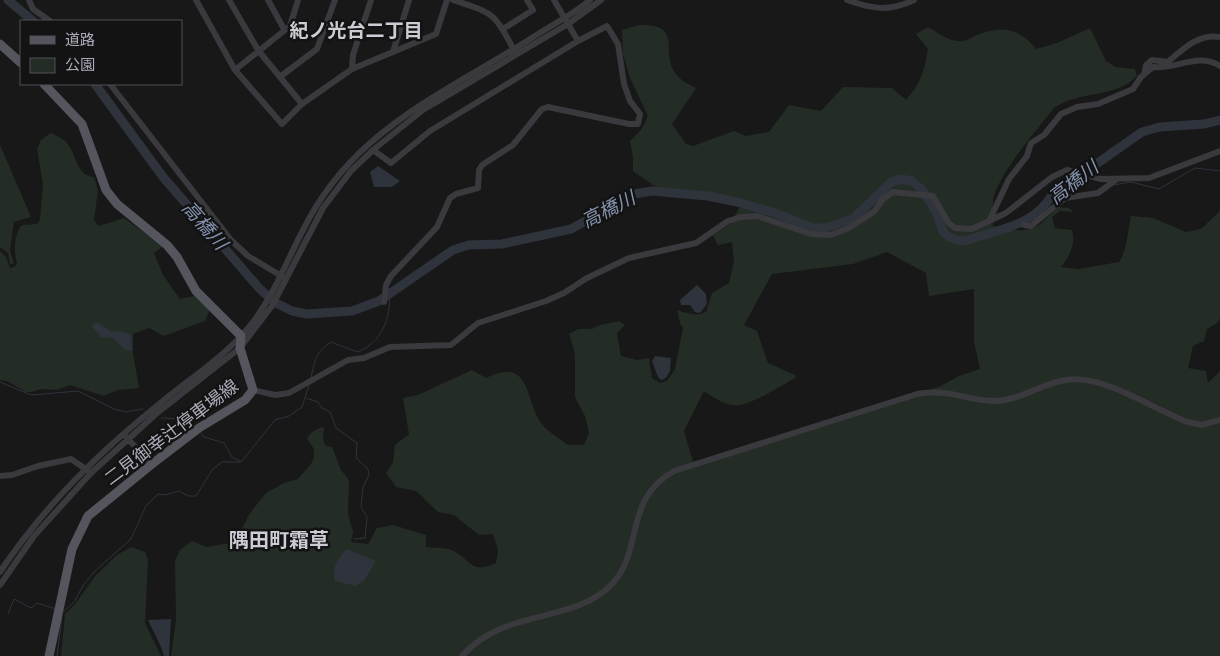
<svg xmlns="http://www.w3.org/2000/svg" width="1220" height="656" viewBox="0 0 1220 656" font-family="Raleway,'Noto Sans JP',sans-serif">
<rect width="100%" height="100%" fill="#181819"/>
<path fill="#242c26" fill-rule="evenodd" d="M639,25C685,24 659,51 676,74C681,81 688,84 696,88L672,124L686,144L693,146L734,131L746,136L769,132L789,105L821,111L843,87L892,88L906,100C920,85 925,70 928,49L916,34L928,27C937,32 948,41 959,41C965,42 972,37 977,35C1002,25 1019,28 1036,49L1057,43L1090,28L1106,61L1115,67L1135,69L1137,76C1115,99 1079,90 1054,108C1038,128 995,178 993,202C992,210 993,218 993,226C1007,229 1024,234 1037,226C1046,221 1051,212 1059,207L1069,208L1073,212L1060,211L1052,217L1055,228L1072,230C1076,245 1070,255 1061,267L1079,269L1119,262C1128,248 1127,233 1131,216L1153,218L1186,232L1201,229L1220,211V318L1217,323L1207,329L1204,341L1193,346L1188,368L1206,371L1208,383L1220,371V656H171L176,620L175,560L180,550L192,541L207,547L235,542L250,513L266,493L284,483L298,479L311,464L314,457V449L307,439C309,433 317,428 324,427L323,440L326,446L332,447L341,470L349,480L348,514L353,532L351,542L368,544L377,528L393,525L426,535V547C434,548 447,547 454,551C473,562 471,574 496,563L498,550L493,534L479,535L454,515L438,512L416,491L396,487L386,473L393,462L395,445L409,434L403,398L418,395L472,370L486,378C529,358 524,392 539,420C545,430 559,438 568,445H584L589,433L585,416L575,397V354L569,334L578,329H592L600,325L619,321L625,325L617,333L621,356L637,360L649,358L652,378L660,383L667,381L675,369L683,328L680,323L677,310C687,313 696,317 706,312L712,293L729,283L734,261L732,242L718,245L713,235L730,224L740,207L708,200L670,197L633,171V157L630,141L641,130L648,116L630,78L623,54L622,30ZM887,252L926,273L929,296L974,289V342L980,369L959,376L939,387L693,462L684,431L704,391C714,398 727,407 740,405C754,402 785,385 797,376L768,363L757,331L744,325L772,274L853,264Z
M51,133C55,135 62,138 65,141C77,152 75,176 94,177L98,190L94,220L99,226L124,218L163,246L154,253L163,275L180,299L195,296L210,309L205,321L164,336L149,328L133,334V353L139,388L118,390L104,396L70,385L57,390L41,389L31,392H26L7,381L0,380V251L6,257L10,268L14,267L17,264C14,251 13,236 22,225L37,224L40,220L43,184L37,149L41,140Z
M0,145L31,217L14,222L10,250L14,264H10L8,253L0,247Z
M131,547L145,552L148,560L145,623L161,656H61L65,614L75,604L96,575L117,555Z"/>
<path fill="#2f333c" d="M378,166L400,181L392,187H374L370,172Z
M697,285L706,294L707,304L700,313L695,312L690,305H681L680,300Z
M96,322L112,332L120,331L131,335L132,351L125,350L113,338L101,337L92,326Z
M655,356L671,358L670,371L666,378L661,380L658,377L652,361Z
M346,549L376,561L364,581L356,586L335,581C332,567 337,560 346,549Z
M171,619L169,656H164C160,642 154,633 148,620Z"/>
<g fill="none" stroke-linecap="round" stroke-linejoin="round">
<path stroke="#2f333c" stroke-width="1" d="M1113,185L1131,182L1159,189L1195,168L1220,171
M1025,221L1034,220
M311,378C315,360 315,353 331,342L357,352C381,344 392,317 389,294
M0,382L31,395L78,391L114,409L125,412L143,409
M306,398L318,402L322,408L330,412L336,428L357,443L356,458L368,469L369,475L363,487L361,507L367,517L365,538L354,539
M161,418L187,419L195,426
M199,431L204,437L224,443L232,457L240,461
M63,612L74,602L84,584L95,571L131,539L146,506L158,494L165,495L179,491L188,496H196L212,470L222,462H241L275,420L289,416L302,407L309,385
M8,614L14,599L31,608L37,603L56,609
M57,656L62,617"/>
<path stroke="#2f333c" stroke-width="9" d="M8,0L33,21
M95,84L163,177L259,288L274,302L292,311L307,314L352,311L379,301L453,250L469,245L502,244L571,229L634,194L652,191L708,196L737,202L775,213L813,228H825L853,219L890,183L900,179L912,181L923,191L935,210L944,233L949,237L960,241L968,240C999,229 1034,226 1052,195L1142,132L1160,127L1204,124L1220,120"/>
<path stroke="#39393e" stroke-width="6" d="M29,0L33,9L50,21
M196,0L235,70L282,124L302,104L352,69L436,34L447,0
M229,0L258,50L302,104
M268,0L284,29
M453,0C494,14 493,11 514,50
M847,0C872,9 889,12 914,0
M503,29L533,10L527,0
M393,52L409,0
M352,69L353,55L371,0
M235,70L290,26L298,0
M1144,75L1146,65L1152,60L1168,62C1183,49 1199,33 1220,37
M281,76L317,49L335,0
M110,84L231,240L248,256L283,277
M373,150L391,163L430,131L578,41
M989,221L1009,179L1027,156L1031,143L1044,135L1061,114L1077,107L1098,104L1133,89L1141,77L1153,67C1176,70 1198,52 1220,66
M1024,225L1031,226L1065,198L1098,193L1117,179
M384,302L386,285L391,276L437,227L450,198L456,194L478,188L479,170L482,165L513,145L542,109L548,107L629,124H638L640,114L630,101L624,84L618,44L607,26L578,41L554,0
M253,390L275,395L289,393L348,360L364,358L390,347L451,345L478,323L546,301L564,293L587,278L629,258L696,243L728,221L741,217L757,216L811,234L831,235L849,228L875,211L882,200L893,192L933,196L948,222L955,228L972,229L1006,213L1052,177L1067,170L1101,179L1149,178L1220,151
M125,436L152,464
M0,476L12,475L38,466L71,459L90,472
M0,572C42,509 99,452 158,405C190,378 227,356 253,322C274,294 287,261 303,230C319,198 342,168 369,144C420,99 481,71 538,34C555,23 574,14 590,0
M0,585L34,536L91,473L156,414L240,348L272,306L323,208L351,171L373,150L423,110L568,24L601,0
M462,656C505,608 569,624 609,587C646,552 621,501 674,471L917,394C948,388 967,401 996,401C1021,400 1042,383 1066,380C1104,374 1152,409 1188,422L1202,425L1220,420"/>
<path stroke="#55555d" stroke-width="9" d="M0,44L21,63
M44,84L82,124L106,190L117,204L167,245L177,257L196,291L241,336L240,348L253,390L245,400L199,428L152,464L88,516L72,549L49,656"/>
</g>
<g text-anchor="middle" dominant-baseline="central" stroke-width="5" stroke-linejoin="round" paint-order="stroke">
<g font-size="18" fill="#abacb8" stroke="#131314">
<text transform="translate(171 432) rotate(-37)">二見御幸辻停車場線</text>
</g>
<g font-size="19" font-weight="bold" fill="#ccccd4" stroke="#131314">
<text x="356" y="30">紀ノ光台二丁目</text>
</g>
<g font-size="19" font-style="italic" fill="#8693af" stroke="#131314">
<text transform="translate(1073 182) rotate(-38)">高橋川</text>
<text transform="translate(608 209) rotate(-27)">高橋川</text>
<text transform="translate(205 225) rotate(49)">高橋川</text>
</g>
<g font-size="20" font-weight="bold" fill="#ccccd4" stroke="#131314">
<text x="279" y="540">隅田町霜草</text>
</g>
</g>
<rect x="20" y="20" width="162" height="65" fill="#131314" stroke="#505056"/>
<rect x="30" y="36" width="25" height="8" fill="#55555d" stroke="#505056"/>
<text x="65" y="45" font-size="15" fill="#abacb8">道路</text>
<rect x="30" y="58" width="25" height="15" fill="#242c26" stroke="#505056"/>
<text x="65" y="70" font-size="15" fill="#abacb8">公園</text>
</svg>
